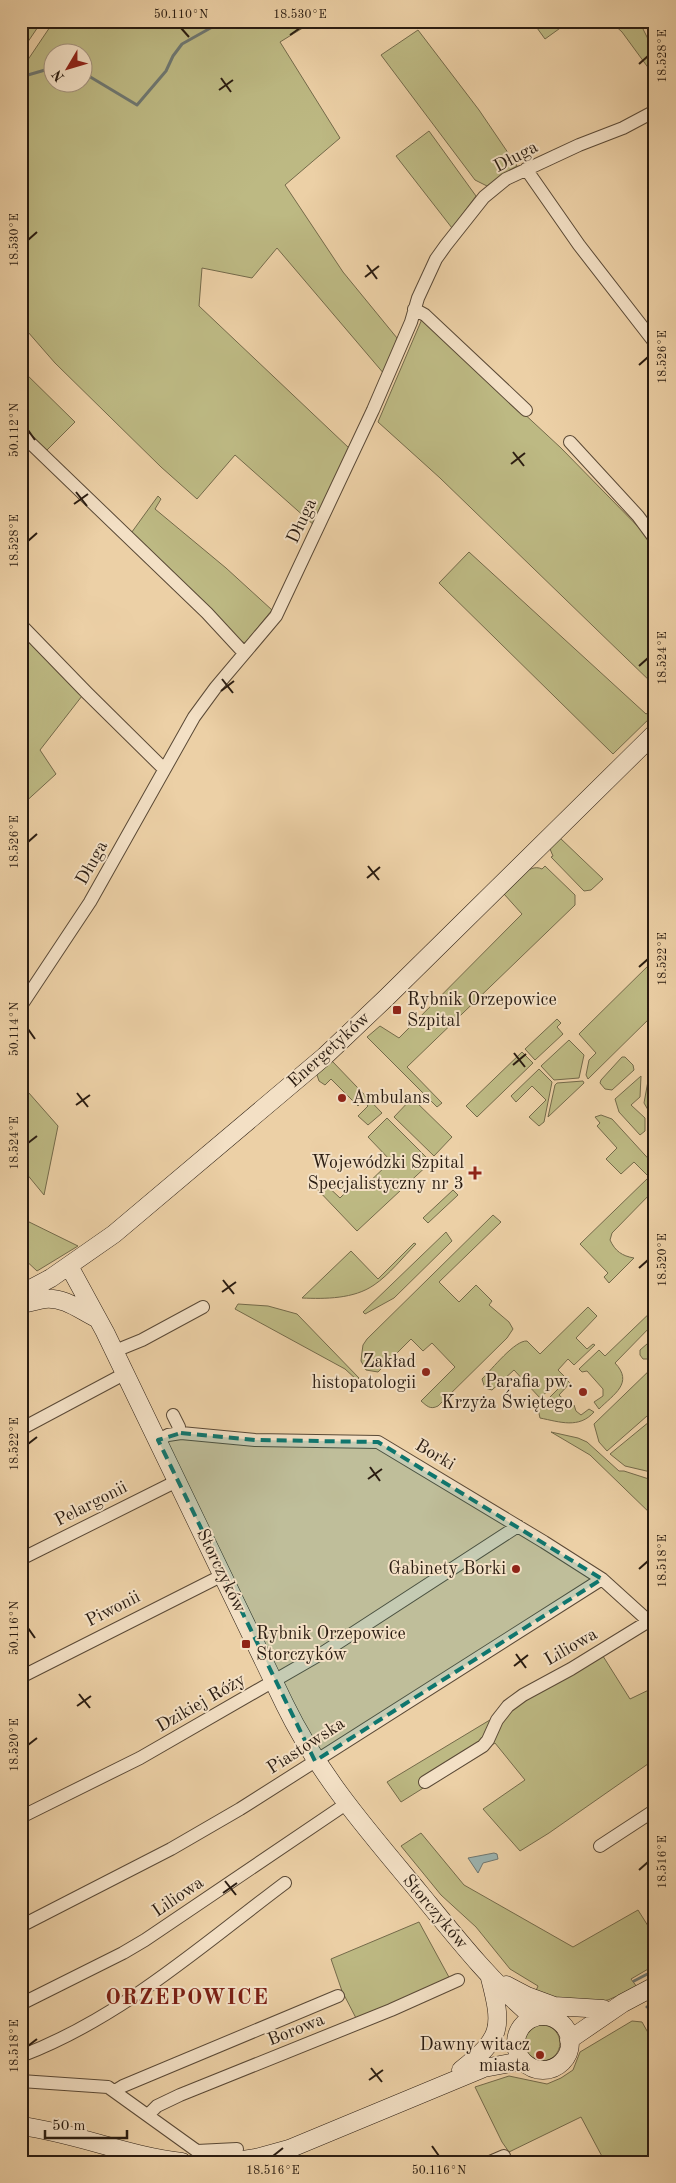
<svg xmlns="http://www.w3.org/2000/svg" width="676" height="2183" viewBox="0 0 676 2183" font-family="'Old Standard TT',serif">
<rect width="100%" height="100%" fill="#ecd0a6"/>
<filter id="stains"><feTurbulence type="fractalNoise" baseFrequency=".004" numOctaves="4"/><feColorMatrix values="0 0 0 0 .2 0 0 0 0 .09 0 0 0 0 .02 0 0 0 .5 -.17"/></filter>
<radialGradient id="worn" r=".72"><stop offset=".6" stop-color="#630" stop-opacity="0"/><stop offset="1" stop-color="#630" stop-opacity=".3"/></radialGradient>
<path fill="#bdb983" stroke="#746a4a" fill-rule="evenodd" d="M30,21H42L21,52V34Z
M54,21H303L306,26L280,42L340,138L285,185L343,272L397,338L385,375L277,248L252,278L202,268L199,306L349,448L315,526L235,455L197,499L161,467L55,363L21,324V70ZM52,52H82V82H52Z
M532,21H570L545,39Z
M610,21H639L655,53V77L622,32Z
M418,30L479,110L517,166L487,186L475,180L381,55Z
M429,131L476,196L452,228L396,156Z
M422,319L561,448L655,544V686L440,478L378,422Z
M21,369L75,422L45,452L21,430Z
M158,496L161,499L155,509L226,568L272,610L245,643L240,641L129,536Z
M469,552L646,714L655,708V713L613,754L439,583Z
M21,631L82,696L40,750L56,774L21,806V779L24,776L21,771Z
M559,837L603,879L591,890L584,891L551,857L553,856L550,849Z
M545,866L575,895V905L407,1067L442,1103L437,1107L367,1037L380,1026L399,1038L522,914L504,894C513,885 528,862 542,869Z
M655,959V1013L588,1079L586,1075L589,1060L596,1053L579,1034Z
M557,1019L561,1023L557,1027L563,1034L535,1060L525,1049Z
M569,1040L584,1055L579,1078L554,1080L541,1066Z
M522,1052L533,1063L477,1117L466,1106Z
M622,1057H625L633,1065L634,1070L612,1090L605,1089L600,1083L601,1080Z
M332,1061L382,1113L368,1125L358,1116L368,1106L363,1101L358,1106L331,1079L325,1085L319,1081L317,1075Z
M539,1069L552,1082L544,1122L539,1126L529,1117L546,1100L532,1086L516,1102L511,1096Z
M641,1076L640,1097L631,1105L645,1118V1131L640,1135L619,1112L615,1099Z
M583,1081L584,1083L548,1117L555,1085L557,1083Z
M648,1081L655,1089V1122L644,1103Z
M21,1084L58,1126L44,1195L21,1167Z
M412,1098L452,1137L434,1156L394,1117Z
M601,1115L612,1119L655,1166V1189L612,1233L610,1240C615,1251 622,1256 634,1258L609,1283L604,1277L608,1273L580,1244L649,1177L634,1162L621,1174L606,1159L617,1148L597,1126L600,1123L595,1117Z
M387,1118L431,1162L357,1231L316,1188L323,1182L340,1198L354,1184L361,1190L391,1161L368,1137Z
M655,1122V1150L648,1144Z
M453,1190L458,1195L428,1223L423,1218Z
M493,1215L501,1222L439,1282L459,1302L476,1285L492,1301L489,1305L509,1322L513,1329L507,1338L438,1406C430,1410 427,1406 421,1401L455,1367L432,1343L423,1351L411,1339L378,1372L366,1370L361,1361L362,1352L363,1345L367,1339Z
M21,1218L78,1246L37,1271L21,1256Z
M446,1232L452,1241L394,1298L365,1314L363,1312Z
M414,1243L416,1244C403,1257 389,1275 374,1285C354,1299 325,1299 302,1298L351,1251L378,1279Z
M238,1304L268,1306L297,1314L359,1378L357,1380L345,1369L235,1309Z
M588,1307L597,1316L576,1338L587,1349L593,1344L595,1345L574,1365L568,1359L558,1370L564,1376L540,1398L514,1370L492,1390L485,1388L482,1379C492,1369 515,1340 527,1341L540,1354Z
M655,1308V1322L615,1363C634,1383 614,1394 599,1409L594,1402L603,1396V1389L587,1371L582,1372L579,1369L599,1350L605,1356Z
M655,1337V1354L650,1359H643L640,1355V1350Z
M655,1365V1409L607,1451L599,1442L594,1424Z
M567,1380L570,1383L559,1395L571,1406L574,1405L576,1411L581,1415L589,1409L594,1412C579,1429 560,1422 540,1418L538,1409Z
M655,1417V1473L625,1466L610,1454Z
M551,1432L578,1438L587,1442L619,1471H624L655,1481V1518L590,1455Z
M601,1653L630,1699L655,1687V1759L549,1833L520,1851L483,1809L525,1780L495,1743L401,1802L387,1782Z
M421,1833L464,1885L573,1947L638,1910L655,1937V1965L631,1979L637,1987L608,2000L584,2003L535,1993L538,1986L510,1969L476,1927L441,1895L401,1846Z
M419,1922L450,1979L357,2020L342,1991L331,1959Z
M632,2021L642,2022L655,2045V2162H605L581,2117L509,2152L502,2142L475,2087L509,2076L547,2084L561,2078L573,2070L580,2052Z
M524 2043a18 18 0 1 1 36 0a18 18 0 1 1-36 0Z"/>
<path fill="#9cb4b1" stroke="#6e7771" d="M494,1853L497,1854L498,1859L483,1863L478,1873L468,1858Z"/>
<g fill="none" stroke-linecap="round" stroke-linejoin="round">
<path stroke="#6e7771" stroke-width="3" d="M82,72L137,105L166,71L173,56L182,44L223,21
M21,77L52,68
M634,1981L655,1970
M647,2007L655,2002"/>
<defs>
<path id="street" d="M526,169L579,245L655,343
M414,309L425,315L526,410
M21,434L207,613L244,653
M570,442L638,516L655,539
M21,625L87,693L164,769
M21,1006L90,902L194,717L216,687L276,616L373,410L411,322L418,298L436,259L446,245L484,197L506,179L579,145L623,128L655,111
M115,1351L142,1340L203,1307
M173,1415L179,1427L177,1433
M21,1429L126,1373
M158,1440L168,1435L181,1433L255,1440L378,1442L544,1542L602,1579L655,1627
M21,1559L177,1481
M21,1677L223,1575
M425,1782L483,1746L488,1740L497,1720L508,1706L523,1695L571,1669L649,1621
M21,1817L140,1758L324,1652L518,1526
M600,1846L655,1810
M21,1926L171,1849L240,1809L602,1579
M21,2004L123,1953L145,1940L346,1804
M21,2056C121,2018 201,1946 285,1883
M21,2081L108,2087L197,2151L237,2149
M115,2091L123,2086L338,1996
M148,2115L157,2106L180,2095L391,2010L458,1980
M289,2149L294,2162
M490,2162L504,2156"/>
<path id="secondary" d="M69,1266L105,1332L285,1705C319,1775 369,1832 419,1892C455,1936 490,1981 534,2018
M21,1294L51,1278L114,1234L325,1056L386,998L655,733
M21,1304C29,1303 37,1300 45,1299C65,1297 81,1311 98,1319
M506,1985L527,1996L554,2006L603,2009
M516 2043a27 27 0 1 1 54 0a27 27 0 1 1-54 0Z
M569,2040L623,2003L655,1986
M461,2070C502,2038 503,2028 490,1978
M21,2126C76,2133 127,2156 182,2162
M230,2162L256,2158L289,2149L484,2068L522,2061"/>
</defs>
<use href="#street" stroke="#5a4936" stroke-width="14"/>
<use href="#secondary" stroke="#2a1c11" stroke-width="19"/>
<use href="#street" stroke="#f3e0c5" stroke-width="12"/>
<use href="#secondary" stroke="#f3e0c5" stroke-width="18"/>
</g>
<path fill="#0f766e" fill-opacity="0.2" stroke="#0f766e" stroke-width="4" stroke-dasharray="10 6" stroke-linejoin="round" d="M181,1433L255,1440L378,1442L602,1579L315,1761L158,1440Z"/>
<path fill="none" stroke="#2a1c11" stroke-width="2" d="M181,28L189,37M290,35L300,28M639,64L648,56M221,78L231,92M219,90L233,80M28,240L37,232M367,265L377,279M365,277L379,266M639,365L648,357M28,430L35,440M513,452L524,466M511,464L525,453M76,492L87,506M74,504L88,494M28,541L37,533M639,666L648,658M222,679L233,693M221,691L234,681M28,842L37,834M368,866L379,880M367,878L380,867M639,967L648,959M28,1029L35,1039M514,1053L525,1067M513,1065L526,1054M77,1093L88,1107M76,1105L90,1095M28,1143L37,1136M639,1268L648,1260M223,1280L234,1294M222,1292L236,1282M28,1444L37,1437M370,1467L380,1481M368,1479L382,1469M639,1569L648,1561M28,1628L35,1638M516,1654L526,1668M514,1666L528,1655M79,1694L90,1708M77,1706L91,1696M28,1745L37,1738M639,1870L648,1862M225,1881L236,1895M223,1893L237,1883M28,2046L37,2039M371,2068L382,2082M369,2080L383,2070M432,2146L439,2156M273,2156L283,2148"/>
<g fill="#8f2418" stroke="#f3e0c5" stroke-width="2">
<rect x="392" y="1005" width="10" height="10" rx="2.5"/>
<circle cx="342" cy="1098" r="5"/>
<path d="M472.5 1165.5h5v5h5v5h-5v5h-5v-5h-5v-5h5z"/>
<circle cx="426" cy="1372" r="5"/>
<circle cx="583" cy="1392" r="5"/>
<circle cx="516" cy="1569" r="5"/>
<rect x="241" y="1639" width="10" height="10" rx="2.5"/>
<circle cx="540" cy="2055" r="5"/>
</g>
<g text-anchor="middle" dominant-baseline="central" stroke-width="4" stroke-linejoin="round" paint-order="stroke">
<g font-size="18" fill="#2a1c11" stroke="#f3e0c5">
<text transform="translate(516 157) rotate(-28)">Długa</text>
<text transform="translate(302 521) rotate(-65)">Długa</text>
<text transform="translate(92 863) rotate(-61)">Długa</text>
<text transform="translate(329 1050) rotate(-42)">Energetyków</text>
<text transform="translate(435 1455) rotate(31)">Borki</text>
<text transform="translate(91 1504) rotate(-27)">Pelargonii</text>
<text transform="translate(221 1571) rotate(64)">Storczyków</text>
<text transform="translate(113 1609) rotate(-27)">Piwonii</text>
<text transform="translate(571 1647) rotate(-30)">Liliowa</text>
<text transform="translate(201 1703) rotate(-30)">Dzikiej Róży</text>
<text transform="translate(306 1746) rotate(-33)">Piastowska</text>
<text transform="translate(178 1897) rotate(-34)">Liliowa</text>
<text transform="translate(435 1912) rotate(50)">Storczyków</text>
<text transform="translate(296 2030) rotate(-22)">Borowa</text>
</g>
<g font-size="18" fill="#2a1c11" stroke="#f3e0c5" text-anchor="end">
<text x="407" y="1000" text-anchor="start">Rybnik Orzepowice<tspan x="407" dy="21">Szpital</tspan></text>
<text x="352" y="1098" text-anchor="start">Ambulans</text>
<text x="464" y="1163">Wojewódzki Szpital<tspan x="464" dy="21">Specjalistyczny nr 3</tspan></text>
<text x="416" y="1362">Zakład<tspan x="416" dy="21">histopatologii</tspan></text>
<text x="573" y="1382">Parafia pw.<tspan x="573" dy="21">Krzyża Świętego</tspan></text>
<text x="506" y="1569">Gabinety Borki</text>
<text x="256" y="1634" text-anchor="start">Rybnik Orzepowice<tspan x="256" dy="21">Storczyków</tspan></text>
<text x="530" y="2045">Dawny witacz<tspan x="530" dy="21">miasta</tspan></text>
</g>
<g font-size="22" font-weight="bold" letter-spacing="1" fill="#7a1f14" stroke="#f3e0c5">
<text x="187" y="1998">ORZEPOWICE</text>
</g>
</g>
<rect width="676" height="2183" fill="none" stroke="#ecd0a6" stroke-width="55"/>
<g transform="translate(68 68) rotate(232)"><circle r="24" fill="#f3e0c5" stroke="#a3927d"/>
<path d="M0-4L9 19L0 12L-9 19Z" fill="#8f2418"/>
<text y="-8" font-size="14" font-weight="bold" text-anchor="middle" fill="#2a1c11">N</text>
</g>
<path d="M45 2130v8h82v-8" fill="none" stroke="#2a1c11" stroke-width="2.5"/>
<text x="52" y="2130" font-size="15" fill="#2a1c11" stroke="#f3e0c5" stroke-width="4" paint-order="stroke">50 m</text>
<rect x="28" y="28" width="620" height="2128" fill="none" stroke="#2a1c11" stroke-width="2"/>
<g font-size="12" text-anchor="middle" fill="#2a1c11">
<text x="181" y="18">50.110°N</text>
<text x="300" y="18">18.530°E</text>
<text transform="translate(662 56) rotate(-90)" y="4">18.528°E</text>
<text transform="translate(14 240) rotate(-90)" y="4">18.530°E</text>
<text transform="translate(662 357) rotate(-90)" y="4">18.526°E</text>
<text transform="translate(14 430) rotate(-90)" y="4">50.112°N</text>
<text transform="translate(14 541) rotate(-90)" y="4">18.528°E</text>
<text transform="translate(662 658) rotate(-90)" y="4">18.524°E</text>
<text transform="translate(14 842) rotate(-90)" y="4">18.526°E</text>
<text transform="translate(662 959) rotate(-90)" y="4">18.522°E</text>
<text transform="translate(14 1029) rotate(-90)" y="4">50.114°N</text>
<text transform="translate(14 1143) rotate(-90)" y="4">18.524°E</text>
<text transform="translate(662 1260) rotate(-90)" y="4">18.520°E</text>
<text transform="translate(14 1444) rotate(-90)" y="4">18.522°E</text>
<text transform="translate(662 1561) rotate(-90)" y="4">18.518°E</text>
<text transform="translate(14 1628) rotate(-90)" y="4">50.116°N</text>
<text transform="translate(14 1745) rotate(-90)" y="4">18.520°E</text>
<text transform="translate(662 1862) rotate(-90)" y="4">18.516°E</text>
<text transform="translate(14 2046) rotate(-90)" y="4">18.518°E</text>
<text x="273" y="2174">18.516°E</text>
<text x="439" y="2174">50.116°N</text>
</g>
<rect width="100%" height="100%" filter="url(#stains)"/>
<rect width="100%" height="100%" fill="url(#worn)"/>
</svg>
